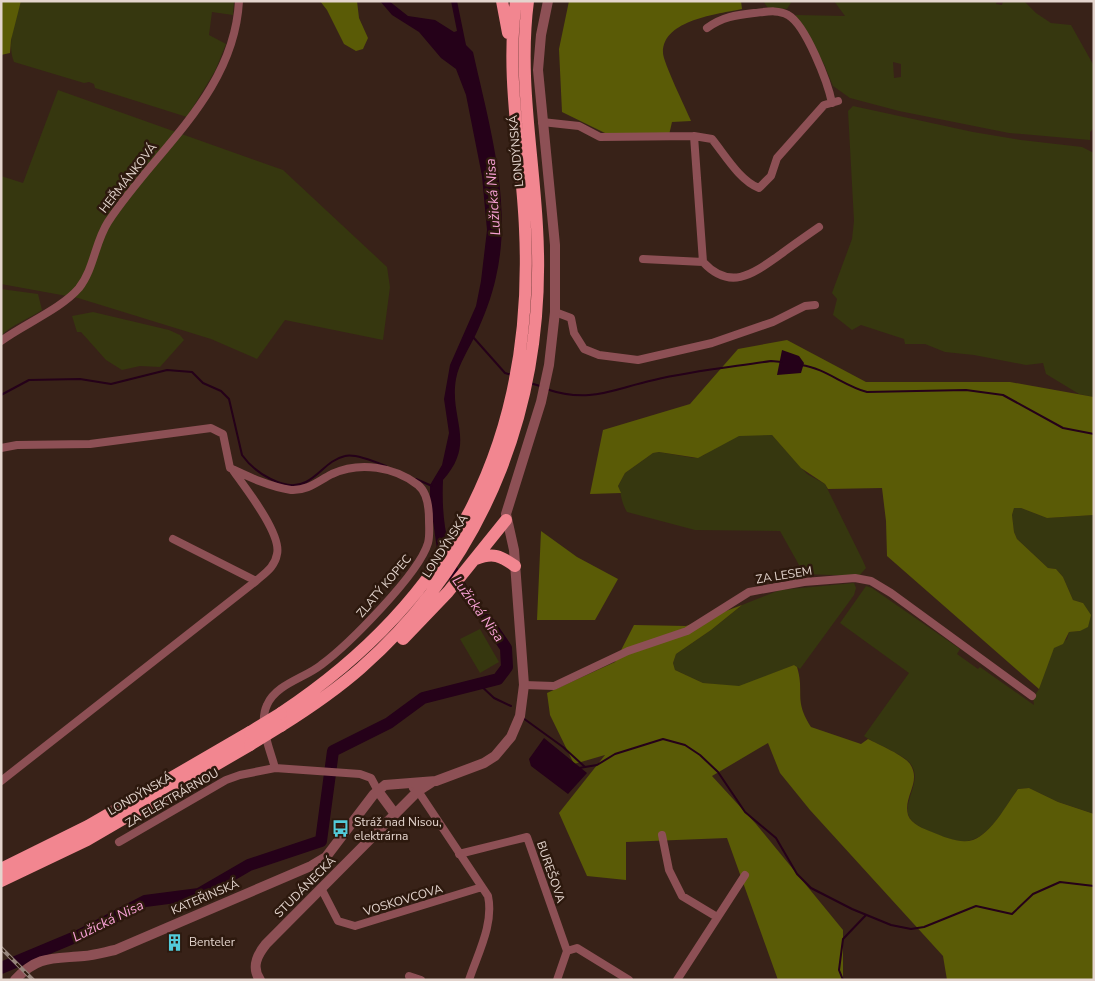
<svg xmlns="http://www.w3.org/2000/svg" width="1095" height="981" viewBox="0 0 1095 981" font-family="'Nunito Sans',sans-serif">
<rect width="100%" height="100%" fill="#382218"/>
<path fill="#36370f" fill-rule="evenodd" d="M21,1H234L233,15L212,12L209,35L226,44L215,71L187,117L95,88L94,84L89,82L84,83L14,62C6,42 16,21 21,1Z
M763,1H792L787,9L768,8Z
M834,1H997L996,4L1002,5L1003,1H1024L1036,13L1051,23L1071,25L1094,66V128L1090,132V140L1009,133L899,111L850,98L833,86L824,64L795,15L845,16ZM893,62L901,64V77L894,78Z
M58,90L283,170L387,267L390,287L383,340L285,320L257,359L211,339L78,298L1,284V176L23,183Z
M853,106L973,132L1021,140L1082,147L1094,153V397L1079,394L1046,374L1043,363L1026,365L974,355L945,352L925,344H905L904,339L861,325L852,330L833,315L837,299L832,293L852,239L854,221L848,111Z
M1,289L38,294L42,310C29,319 11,325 1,336Z
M93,312L169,330L180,335L184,340L160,367L140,366L122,370L106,360L81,332H77L72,316Z
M749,434L772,435L807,474L825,484L863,561L866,568L859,576L804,574L780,531L695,530L627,512C621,502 622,496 618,486L625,473L653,453L659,452L694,458L704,455L718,445L739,435Z
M1014,508H1021L1047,518L1094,515V814L1058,802L1029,788L1018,789C1007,804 992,834 972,840C959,844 943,837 931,832C923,829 910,823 908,814C905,796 923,780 910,763C901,753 875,744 864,736L909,673L840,623L866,586L872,588L960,649L957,654L978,669L980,667L1034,705L1033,698L1039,689L1053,648L1067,639L1069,632L1080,631L1083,603L1073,600L1063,577L1056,569L1048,568L1017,539L1014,532L1012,515Z
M854,583L856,588L854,595L800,669L794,665L739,687L703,683L675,670L673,663L676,654L711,630L742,605L780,590Z
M480,629L499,662L480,673L460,639Z"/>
<path fill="#5a5b06" d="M1,1H21L11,40L10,53L1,55Z
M320,1H357L359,18L368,38L363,49L356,51L344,44L327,10Z
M569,1H741L742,9C718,14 662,20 663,53C663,62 686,109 691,121L672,122L669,135L605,133L562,112L559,49Z
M787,340L866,382H1010L1094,397V515L1047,518L1021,508H1014L1012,515L1014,532L1017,539L1048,568L1056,569L1063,577L1073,600L1083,603L1091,615L1088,627L1080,631L1069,632L1063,644L1054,648L1039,689L887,556L886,521L882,488L828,489L825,484L801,468L772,435L739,436L698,458L659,452L653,453L625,473L618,486L621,493L590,494L603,430L690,404L738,349Z
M541,531L577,557L618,579L595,620H537Z
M742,605L711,630L676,654L673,663L675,670L703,683L739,686L794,665L797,667C805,693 793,699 811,727L861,744L868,739C878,744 905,756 910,764C922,782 903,796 908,815C911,824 924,829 932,832C944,837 960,844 973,840C992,833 1006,805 1018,789L1029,788L1058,802L1094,814V980H947L943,956L810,810L780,773L768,743L712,776L756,824L843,930V980H778L727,838L626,842V880L587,876L559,813L605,755L574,764L550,715L547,693L615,662L634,625L686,626Z"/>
<path fill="#250119" d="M380,1H389L408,16L435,20L454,32L457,31L451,1H457L466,45L473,52C489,124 513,204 496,277C492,296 484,317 476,334C469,349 459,363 456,379C449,419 477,442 443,480C440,552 460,576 497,634L465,602L451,583L437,549L430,500V485L442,465L449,433L444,399L450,365L476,306L481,281L487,230L482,176L466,95L456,69L441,58L419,32L392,15Z
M782,350L799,356L804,363L801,373L777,375Z
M544,738L587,773L568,794L531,766L529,759Z"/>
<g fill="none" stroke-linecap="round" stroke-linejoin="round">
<path stroke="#250119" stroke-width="2" d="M473,337L505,373L512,375
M801,365C825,368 844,386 867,392L966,390L1003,395L1063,428L1094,434
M530,383L540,386
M546,389C591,404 612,389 654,380C692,371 732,367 771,361L782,362
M1,395L29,380L80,379L111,384L167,370L192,372L203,383L221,391L229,399L242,455C254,472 285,493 306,482C321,474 328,460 345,456C355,453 376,462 386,466
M416,479L432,486
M479,684L494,698L511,706
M523,718L563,747L585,767
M579,768L597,765L615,754L663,739L685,745L700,755L718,772L745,812L776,838L797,874L811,888L852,909L891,925L911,929L924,927L976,906L1012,914L1033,894L1060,882L1094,886
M843,980L839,970L843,939L866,915"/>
<path stroke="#250119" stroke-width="12" d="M1,968L80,935L145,901L199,894L249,865L321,841L333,751L389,723L423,698L498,679L507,667L506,648L487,620"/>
<path stroke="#8d5055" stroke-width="8" d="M707,28C722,17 736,15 754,13C765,12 778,9 788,15C806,25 828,83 832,103
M542,122L579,126L600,137L694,136L712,139C725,155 740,181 759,188L771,176L777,158L824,105L838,101
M694,136L703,262C731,292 754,273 781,254C793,245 806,236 819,227
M643,259L703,262
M555,312L571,318L574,333L584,349L599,355L638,360L712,343L773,322L805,306L815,305
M1,341C24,324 61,309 79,288C94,269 95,242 108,222C155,150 234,94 239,1
M1,448L17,445L90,444L211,428L223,434L230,468C249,477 270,487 291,490C308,491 318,481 332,474C360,461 395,467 418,485C428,493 429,509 429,520C429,527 430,536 428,543C419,574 348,645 321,665C305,678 276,684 267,705C258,724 270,749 275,768
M232,469C244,486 282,534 277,554C275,567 265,573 256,581
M524,685L554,686L628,651L687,631L749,592L804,582L855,578L871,581L891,593L1032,696
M1,781L256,581L173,539
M413,788L418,791L488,896C494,924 478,953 469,980
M662,835L669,870L682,896L717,917
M119,842L226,780L240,775L275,768L360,774L371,778L378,791
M459,854L527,837L567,951L557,980
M321,888L338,921L355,926L482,887
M567,951L577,948L629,980
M409,976L421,980
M677,980L745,875"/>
<path stroke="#8d5055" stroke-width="10" d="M378,791L395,814
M15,980C38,955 53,959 84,956C94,955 105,952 115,950L311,866L326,857L374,794L385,785L436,781L484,763L495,756L511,737L520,716L524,685L514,550L506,514L541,402L549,365L555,312V245L538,70L541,35L548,1
M260,980C251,967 257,955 266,944L418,791L432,782"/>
<path stroke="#f28690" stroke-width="12" d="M502,1L508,33
M476,559C493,552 501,556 515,566
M403,639L448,592L506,520
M281,713C456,597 535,438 525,229C522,154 505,77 516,1
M281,726C308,709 336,690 361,668C490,554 547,397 537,227C533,151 518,77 528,1
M1,869L88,826L250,732
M1,881L87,840L250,745"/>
<defs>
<path id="rail" d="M1,948L33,980"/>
</defs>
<use href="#rail" stroke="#96847b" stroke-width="4"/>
<use href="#rail" stroke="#2d190e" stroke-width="2" stroke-dasharray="5.5" stroke-linecap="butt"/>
<path stroke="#f28690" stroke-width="12" d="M250,732L281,713
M250,745L281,726"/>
</g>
<defs>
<symbol id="bus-bare" viewBox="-9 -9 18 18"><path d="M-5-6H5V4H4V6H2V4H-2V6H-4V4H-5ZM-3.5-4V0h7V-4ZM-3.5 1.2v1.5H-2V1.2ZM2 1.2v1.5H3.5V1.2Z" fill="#53cbda" stroke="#2d190e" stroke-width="2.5" paint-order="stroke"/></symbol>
<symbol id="building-bare" viewBox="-9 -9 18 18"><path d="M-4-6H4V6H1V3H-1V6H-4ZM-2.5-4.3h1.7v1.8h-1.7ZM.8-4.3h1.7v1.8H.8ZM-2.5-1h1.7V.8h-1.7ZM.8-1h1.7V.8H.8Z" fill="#53cbda" stroke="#2d190e" stroke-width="2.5" paint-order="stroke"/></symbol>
</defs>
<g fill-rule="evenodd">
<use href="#bus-bare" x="328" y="816" width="25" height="25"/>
<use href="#building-bare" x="162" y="930" width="25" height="25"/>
</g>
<g text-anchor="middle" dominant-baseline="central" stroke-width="5" stroke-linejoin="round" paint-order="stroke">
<g font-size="12" fill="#e4d5ce" stroke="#2d190e">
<text transform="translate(516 151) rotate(-95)">LONDÝNSKÁ</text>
<text transform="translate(128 178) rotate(-52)">HEŘMÁNKOVÁ</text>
<text transform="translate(445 546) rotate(-57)">LONDÝNSKÁ</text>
<text transform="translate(784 575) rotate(-9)">ZA LESEM</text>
<text transform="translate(384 586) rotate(-50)">ZLATÝ KOPEC</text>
<text transform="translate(140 794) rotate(-30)">LONDÝNSKÁ</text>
<text transform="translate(172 798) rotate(-30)">ZA ELEKTRÁRNOU</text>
<text transform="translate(551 872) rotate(71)">BUREŠOVA</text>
<text transform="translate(305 887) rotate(-45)">STUDÁNECKÁ</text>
<text transform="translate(205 897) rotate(-23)">KATEŘINSKÁ</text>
<text transform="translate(403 900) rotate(-17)">VOSKOVCOVA</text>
</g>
<g font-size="12" fill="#e4d5ce" stroke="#2d190e" text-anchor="start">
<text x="354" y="822">Stráž nad Nisou,<tspan x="354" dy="14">elektrárna</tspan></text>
<text x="189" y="942">Benteler</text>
</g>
<g font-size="14" font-style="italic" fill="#f8a1d5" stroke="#2d190e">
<text transform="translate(493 197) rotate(-94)">Lužická Nisa</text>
<text transform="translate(478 609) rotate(54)">Lužická Nisa</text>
<text transform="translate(108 921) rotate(-26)">Lužická Nisa</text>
</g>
</g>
<rect width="1095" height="981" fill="none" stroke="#e4d5ce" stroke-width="5"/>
</svg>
